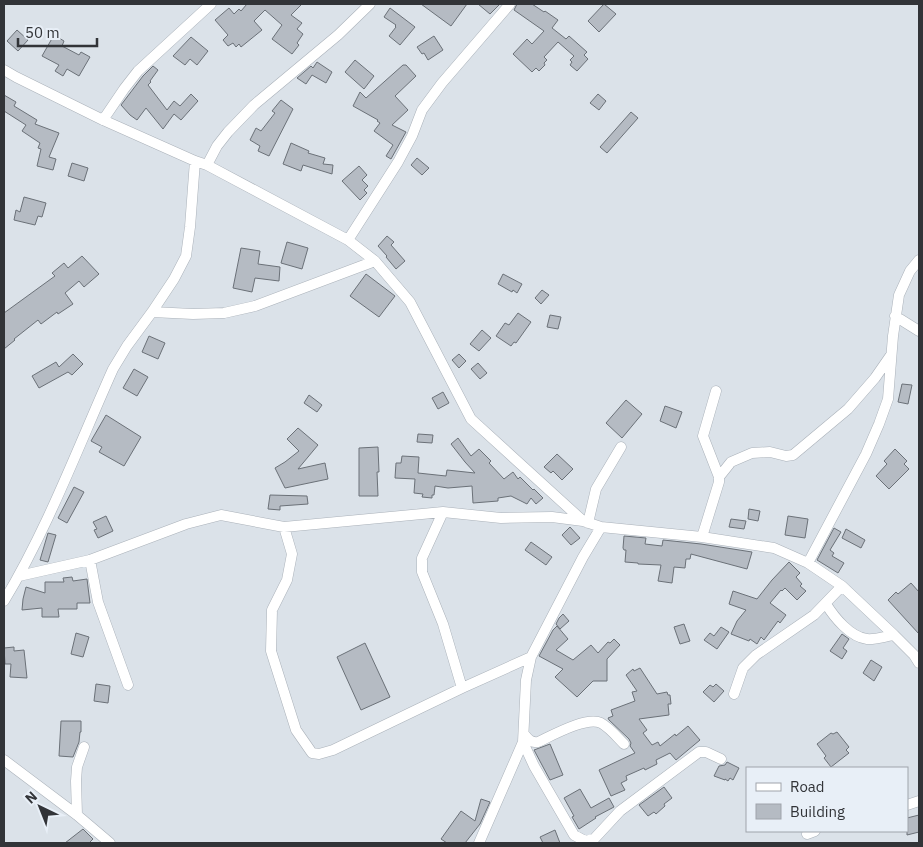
<svg xmlns="http://www.w3.org/2000/svg" width="923" height="847" viewBox="0 0 923 847" font-family="'IBM Plex Sans',sans-serif">
<rect width="100%" height="100%" fill="#dbe2e9"/>
<path fill="#b5bbc3" stroke="#6b7178" d="M247,4H302L291,15L302,23L297,29L303,34L297,43L299,45L292,54L272,39L282,25L265,10L254,21L262,30L241,47L239,44L236,47L233,43L228,46L223,40L228,35L215,20L229,8L234,14L239,9L241,11Z
M421,4H467L451,26Z
M478,4H500L490,14Z
M517,4H532L544,12L545,11L558,20L552,28L566,39L569,36L587,52L584,55L588,59L577,71L570,65L572,62L570,60L574,56L558,42L544,57L547,60L544,63L545,65L539,71L536,68L532,72L513,54L527,39L532,44L544,31L514,10Z
M604,4L616,14L599,32L588,21Z
M390,8L415,27L400,45L389,36L396,27L395,26L396,25L384,17Z
M17,30L28,40L18,51L7,41Z
M54,35L64,41L62,46L79,55L81,52L90,57L79,76L67,69L63,76L55,71L59,65L42,56Z
M434,36L443,50L428,60L424,53L422,54L417,47Z
M191,37L208,51L197,65L190,59L185,65L173,56Z
M355,60L374,76L364,89L345,72Z
M317,62L332,72L326,83L312,75L306,84L297,78L311,66L313,68Z
M403,65H406L416,76L395,96L408,110L392,125L406,132L391,159L386,156L393,145L374,131L380,123L377,121L378,120L353,106L360,92L366,98Z
M153,66L158,70L150,81L151,82L148,85L167,110L174,101L180,106L191,94L198,101L181,120L174,114L163,129L146,108L137,120L130,115L121,105L143,76Z
M598,94L606,101L599,110L590,103Z
M4,95L16,102L14,106L37,120L35,124L59,133L49,157L56,159L53,170L37,166L41,149L38,148L40,143L22,131L26,125L4,111Z
M281,100L293,109L269,156L258,151L260,146L250,140L256,128L261,131L275,113L272,111Z
M631,112L638,118L607,153L600,147Z
M291,143L309,151L308,153L325,158L323,164L333,165L332,174L303,165L301,171L283,164Z
M417,158L429,168L422,175L411,165Z
M72,163L88,168L84,181L68,176Z
M359,166L367,175L362,180L368,186L364,190L367,193L360,200L342,181Z
M24,197L46,203L42,217L38,216L35,225L14,220L16,210L20,212Z
M387,236L394,242L391,245L405,261L396,269L386,257L387,256L378,246Z
M287,242L308,248L302,269L281,263Z
M241,248L260,251L258,264L280,267L279,281L255,278L252,292L233,288Z
M82,256L99,274L84,287L79,281L65,293L73,304L58,314L57,312L41,324L38,320L14,339L15,340L4,349V313L55,276L52,273L64,263L68,268Z
M366,274L395,296L379,317L350,296Z
M503,274L522,284L517,293L513,290L512,292L498,284Z
M542,290L549,295L541,304L535,298Z
M518,313L531,322L516,343L514,342L511,346L496,336L505,323L509,325Z
M550,315L561,317L558,329L547,327Z
M482,330L491,338L479,351L470,344Z
M149,336L165,343L158,359L142,352Z
M73,354L83,364L72,375L68,372L39,388L32,376L56,362L59,367Z
M459,354L466,361L459,368L452,360Z
M478,363L487,373L480,379L471,369Z
M134,369L148,377L137,396L123,388Z
M902,384L912,385L908,404L898,402Z
M443,392L449,403L438,409L432,398Z
M309,395L322,405L317,412L304,403Z
M626,400L642,414L622,438L606,423Z
M665,406L682,412L676,428L660,421Z
M106,415L141,437L124,466L99,452L102,447L91,441Z
M298,428L318,445L298,469L325,463L328,479L285,488L275,468L285,462L299,451L287,439Z
M418,434L433,435L432,443L417,442Z
M458,438L471,456L479,449L491,461L489,463L504,479L513,472L518,479L520,477L533,490L534,489L543,498L536,504L531,498L527,504L511,496L498,498V501L473,503L472,486L448,488L435,486L434,495H432V498L422,497L423,494L414,493L415,479L395,478L396,463H401L402,456L419,457L418,473L446,476L447,470L475,473L465,462L451,444Z
M378,447L379,472H377L378,496H359V448Z
M895,449L907,461L904,464L909,469L889,489L876,476L887,464L884,461Z
M557,454L573,469L562,480L553,471L551,473L544,467Z
M74,487L84,492L67,523L58,518Z
M270,495L307,496L308,504L280,506V510L268,509Z
M749,509L760,511L758,521L748,519Z
M106,516L113,531L98,538L94,530L97,529L93,522Z
M788,516L808,519L805,538L785,535Z
M731,519L746,521L744,529L729,527Z
M570,527L580,538L571,545L562,535Z
M834,528L841,532L830,550L834,553L832,556L844,563L838,573L817,560Z
M846,529L865,540L861,548L842,538Z
M48,533L56,535L48,562L40,560Z
M624,536L646,538L645,544L662,546L663,540L701,544L752,552L747,569L691,554L690,559H686L685,568L674,567L672,583L658,581L661,565L638,564V563L625,562L626,550H624L623,548Z
M531,542L552,557L546,565L525,550Z
M789,562L800,573L796,577L802,584L800,586L806,591L797,600L785,588L782,591L781,590L770,603L786,615L780,623L778,621L764,640L761,637L757,644L750,639L749,641L731,634L737,621L746,610L729,604L733,591L757,599L772,580Z
M72,577L73,581L87,579L90,603H77V609H58L59,617H42V608L22,610L23,599L26,587L45,593V582H64L63,578Z
M911,583L919,592V634L888,600L896,592L898,594Z
M563,614L569,621L560,629L556,624L559,618Z
M684,624L690,641L680,644L674,627Z
M557,626L568,639L556,650L573,660L591,645L598,653L608,642L610,643L614,639L620,645L607,659V681H593L577,697L555,677L563,669L539,656L553,630Z
M721,627L729,632L717,649L704,640L710,633L714,636Z
M76,633L89,637L83,657L71,654Z
M842,634L849,639L843,648L847,651L842,659L830,651Z
M365,643L390,697L361,710L337,657Z
M14,647V651L24,650L27,678L10,677L11,664H5L4,648Z
M871,660L882,667L874,681L863,673Z
M640,668L657,694L667,692L668,695H670L671,704H668L669,715L639,719L647,730L643,733L652,745L658,742L660,746L675,734L676,736L688,726L700,740L676,760L670,753L656,760L657,764L645,770L644,768L626,776L627,780L621,783L625,790L611,796L599,770L635,753L630,746L631,743L629,739L609,720L608,718L613,716L611,710L635,701L632,692L637,691L626,675L633,669L634,671Z
M96,684L110,686L108,703L94,701Z
M716,684L724,691L714,702L703,692L710,685L713,687Z
M61,721H81V732H80L79,742L73,757L59,756Z
M837,732L849,747L846,750L849,753L831,767L824,758L826,756L817,744L831,733L833,734Z
M550,744L563,775L550,780L534,750Z
M727,762L739,768L733,780L730,778L728,781L725,779V780L714,776L719,766L725,765Z
M664,787L672,798L664,804L665,806L656,814L654,812L648,816L639,805Z
M580,789L591,808L609,798L614,807L595,817L596,818L579,829L572,817L574,816L564,798Z
M481,799L490,802L480,824L465,843H447L441,839L461,811L475,821Z
M919,815V832L907,835V818Z
M83,829L93,839L89,843H65Z
M555,830L560,843H543L540,837Z"/>
<g fill="none" stroke-linecap="round" stroke-linejoin="round">
<defs>
<path id="minor" d="M4,70L16,77L103,120L195,161L207,165L348,240L375,261L410,302L471,419L583,521L601,527L702,537L774,548L808,563L842,586L894,635L914,655L919,663
M103,120L124,89L138,71L211,4
M207,165L217,146L228,132L254,105L338,35L370,4
M348,240L398,162L412,136L422,110L442,83L510,4
M152,312L193,314L224,313L255,306L375,261
M895,316L919,331
M719,477L731,462L752,453L770,452L786,456L793,455L848,409L875,378L891,355
M443,512L422,558V572L443,624L462,688
M588,523L596,489L621,447
M284,527L292,554L287,580L272,610L271,651L296,730L312,753L319,754L333,750L462,688L531,657
M702,537L719,482V477L703,436L716,391
M90,560L98,602L128,685
M808,563L866,454L879,424L888,399L893,336L899,295L910,271L919,260
M19,576L90,560L186,524L221,515L284,527L443,512L501,518L552,517L583,521
M4,601C48,528 78,447 113,369L127,346L152,312L174,279L186,256L190,227L195,161
M826,604C834,617 850,637 867,639C875,640 886,636 894,635
M734,694L743,668L756,655L814,615L842,586
M524,734C528,739 531,743 538,742C553,735 587,716 601,723C610,728 617,737 624,744
M523,742L534,766L574,835L585,841L594,839L620,811L699,752H706L721,759
M4,760L77,815L110,843
M907,805L919,801
M77,815L76,781L77,767L84,747
M807,834L815,831
M479,843L523,742L526,680L531,657L583,557L601,527"/>
</defs>
<use href="#minor" stroke="#aab1b9" stroke-width="11"/>
<use href="#minor" stroke="#fff" stroke-width="10"/>
</g>
<rect width="923" height="847" fill="none" stroke="#323438" stroke-width="10"/>
<rect x="746" y="767" width="162" height="65" fill="#e8eff7" stroke="#9fa4ab"/>
<rect x="756" y="783" width="25" height="8" fill="#ffffff" stroke="#9fa4ab"/>
<text x="790" y="792" font-size="15" fill="#323438">Road</text>
<rect x="756" y="804" width="25" height="15" fill="#b5bbc3" stroke="#9fa4ab"/>
<text x="790" y="817" font-size="15" fill="#323438">Building</text>
<g transform="translate(40 807) rotate(317)" stroke="#e8eff7" stroke-width="4" paint-order="stroke">
<path d="M0-4L9 19L0 12L-9 19Z" fill="#323438"/>
<text y="-8" font-size="14" font-weight="bold" text-anchor="middle" fill="#323438">N</text>
</g>
<path d="M18 38v8h79v-8" fill="none" stroke="#323438" stroke-width="2.5"/>
<text x="25" y="38" font-size="15" fill="#323438" stroke="#e8eff7" stroke-width="4" paint-order="stroke">50 m</text>
</svg>
